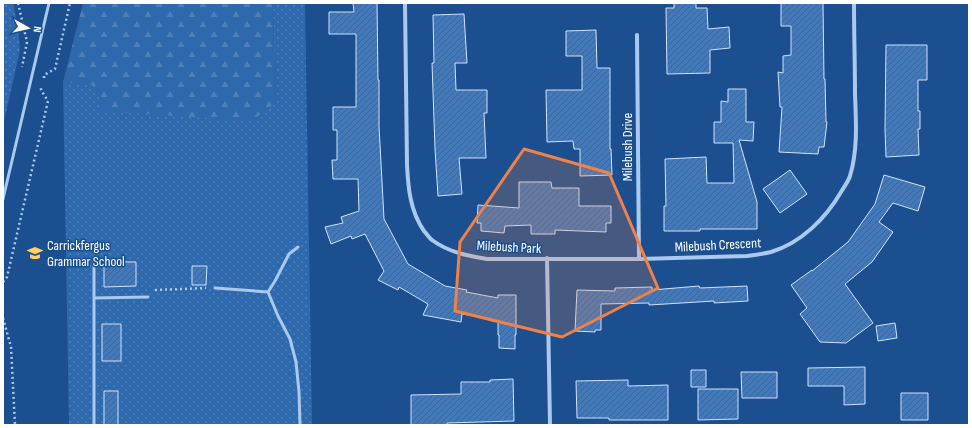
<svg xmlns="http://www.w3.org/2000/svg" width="972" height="428" viewBox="0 0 972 428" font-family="'Sofia Sans Condensed',sans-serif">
<defs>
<pattern id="green-dots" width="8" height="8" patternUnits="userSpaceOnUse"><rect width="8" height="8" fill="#2e69ad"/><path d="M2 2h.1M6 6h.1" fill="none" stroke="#4d80b9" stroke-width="1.8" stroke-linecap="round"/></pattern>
<pattern id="forest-firs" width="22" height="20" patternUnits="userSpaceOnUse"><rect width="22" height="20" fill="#2e69ad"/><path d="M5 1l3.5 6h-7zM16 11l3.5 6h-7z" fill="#4d80b9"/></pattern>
<pattern id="building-hatch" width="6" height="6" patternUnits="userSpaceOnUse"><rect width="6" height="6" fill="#4478b7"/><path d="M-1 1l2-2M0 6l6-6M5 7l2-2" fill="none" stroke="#486282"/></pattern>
</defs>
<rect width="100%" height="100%" fill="#1b4f8f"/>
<path fill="url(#green-dots)" d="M3,3H13L18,26L20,50L3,126Z
M273,3H305L312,425H69L63,82L275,103Z"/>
<path fill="url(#forest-firs)" d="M83,3H273L275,103L252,121L102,111L96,86L63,82Z"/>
<path fill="url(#building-hatch)" stroke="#cfe3fa" d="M353,3H377L378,80H379V126L384,219L408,264L445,286L467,290L466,292L498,298V295H516V335H515V349L499,348V335H498V321H492V319L462,314L461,322L423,315L428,304L399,287L398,290L378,280L384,271L365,234L352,239L351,236L331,244L325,227L343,223L341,217L359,211L358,179H333L332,160H337V130H333V107H356V34H329V12H354Z
M674,3H696V8H707L708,29L729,27L730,48L710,50V73L667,74L666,8H674Z
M781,3H823L824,79H825L826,122H827L824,147H819L818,154L779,152L782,107H780L778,72L783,73V56L791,55V26H781Z
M464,14L467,63H455L456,90H487V113H484L486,158H459L462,194L438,196L435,149L432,63H434L433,15Z
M596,30L597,68H610V149H611L612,175L580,176V149H574L573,141L547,142L546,90H582V56H566V31Z
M886,45H927V80H918V111H920V129H918L919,155L886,157L885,130Z
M728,89H746V122H754L753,141L739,140L757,202V229H700V231H664V206H666L665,159L706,157L707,183H734L733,143H714V122H721V101L728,102Z
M790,170L807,194L780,213L763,189Z
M884,175L925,187L918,211L893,203L879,222L893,232L872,262L845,284L873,323L846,343L820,342L800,314L807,308L791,285L812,270V271L848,242L875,204Z
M519,182H551L552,188H579V206H611V223H606V232L555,230V234H531V225L505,226L504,233L481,231V223H477L478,205L519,208Z
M104,262H136V286L104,287Z
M192,266H207L206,285H192Z
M699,286L700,288L747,286L748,301L714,303V301L649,305V303L601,304V330H595V332L575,331L577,290L615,291V288L652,287V290Z
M895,323L897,338L878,341L876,326Z
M102,324H121V361H102Z
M865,367V404L844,405V386H808V368Z
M691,370H706V387H691Z
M741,372H777V398H742Z
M513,379L514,421L447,423V425H411V395L461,394V382H490V380Z
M628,380V386L668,385V420H609V418H577L576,381Z
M698,389H738V419L698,420Z
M104,391H118V425H104Z
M901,393H928V420H901Z"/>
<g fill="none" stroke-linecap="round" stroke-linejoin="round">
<path stroke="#a9c9ee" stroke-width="2.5" stroke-dasharray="2 3" stroke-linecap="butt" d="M18,3L27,42L22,67
M44,78V75L55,69L70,3
M3,282L7,277L48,101L41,90V88
M155,290L206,288
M3,318L11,347L15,425"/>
<path stroke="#a9c9ee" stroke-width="3" d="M3,199L49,3
M215,288L268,292L278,316L290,339L296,362L299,392L300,425
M268,292L275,281L289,254L298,247
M94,298L148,297
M94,425V261"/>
<path stroke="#a9c9ee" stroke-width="4" d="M405,3L407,164C408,187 410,211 424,231C427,234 429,238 432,240C448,252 468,256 487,259H639L747,256C755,255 763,254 771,252C801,243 826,218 841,192C844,187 848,182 850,176C858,150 856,121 855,94C855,64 854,33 854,3
M637,35L639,259
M547,258L550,425"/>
</g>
<path fill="#ee8249" fill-opacity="0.2" stroke="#ee8249" stroke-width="3" stroke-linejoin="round" d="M524,149L609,173L658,288L562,337L455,311L460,242Z"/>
<defs>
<symbol id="school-bare" viewBox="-9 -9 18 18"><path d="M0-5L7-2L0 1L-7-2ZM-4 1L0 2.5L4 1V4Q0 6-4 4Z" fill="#ffd166" stroke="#1b4f8f" stroke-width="2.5" paint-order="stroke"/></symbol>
</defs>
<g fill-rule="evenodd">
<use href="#school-bare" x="24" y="242" width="22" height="22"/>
</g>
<g text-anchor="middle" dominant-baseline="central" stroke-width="3" stroke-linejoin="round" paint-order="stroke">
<g font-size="14" fill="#fff" stroke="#1b4f8f">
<text transform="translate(627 147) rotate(-90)">Milebush Drive</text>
<text transform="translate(718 245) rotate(-3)">Milebush Crescent</text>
<text transform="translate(509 247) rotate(3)">Milebush Park</text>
</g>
<g font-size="14" fill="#fff" stroke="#1b4f8f" text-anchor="start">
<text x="47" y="245">Carrickfergus<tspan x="47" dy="16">Grammar School</tspan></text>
</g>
</g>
<rect width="972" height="428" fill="none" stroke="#ffffff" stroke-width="8"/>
<g transform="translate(28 28) rotate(98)" stroke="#1b4f8f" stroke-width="3" paint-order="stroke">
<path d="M0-3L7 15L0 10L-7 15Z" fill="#ffffff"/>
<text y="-6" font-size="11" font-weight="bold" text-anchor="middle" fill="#ffffff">N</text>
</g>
</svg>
